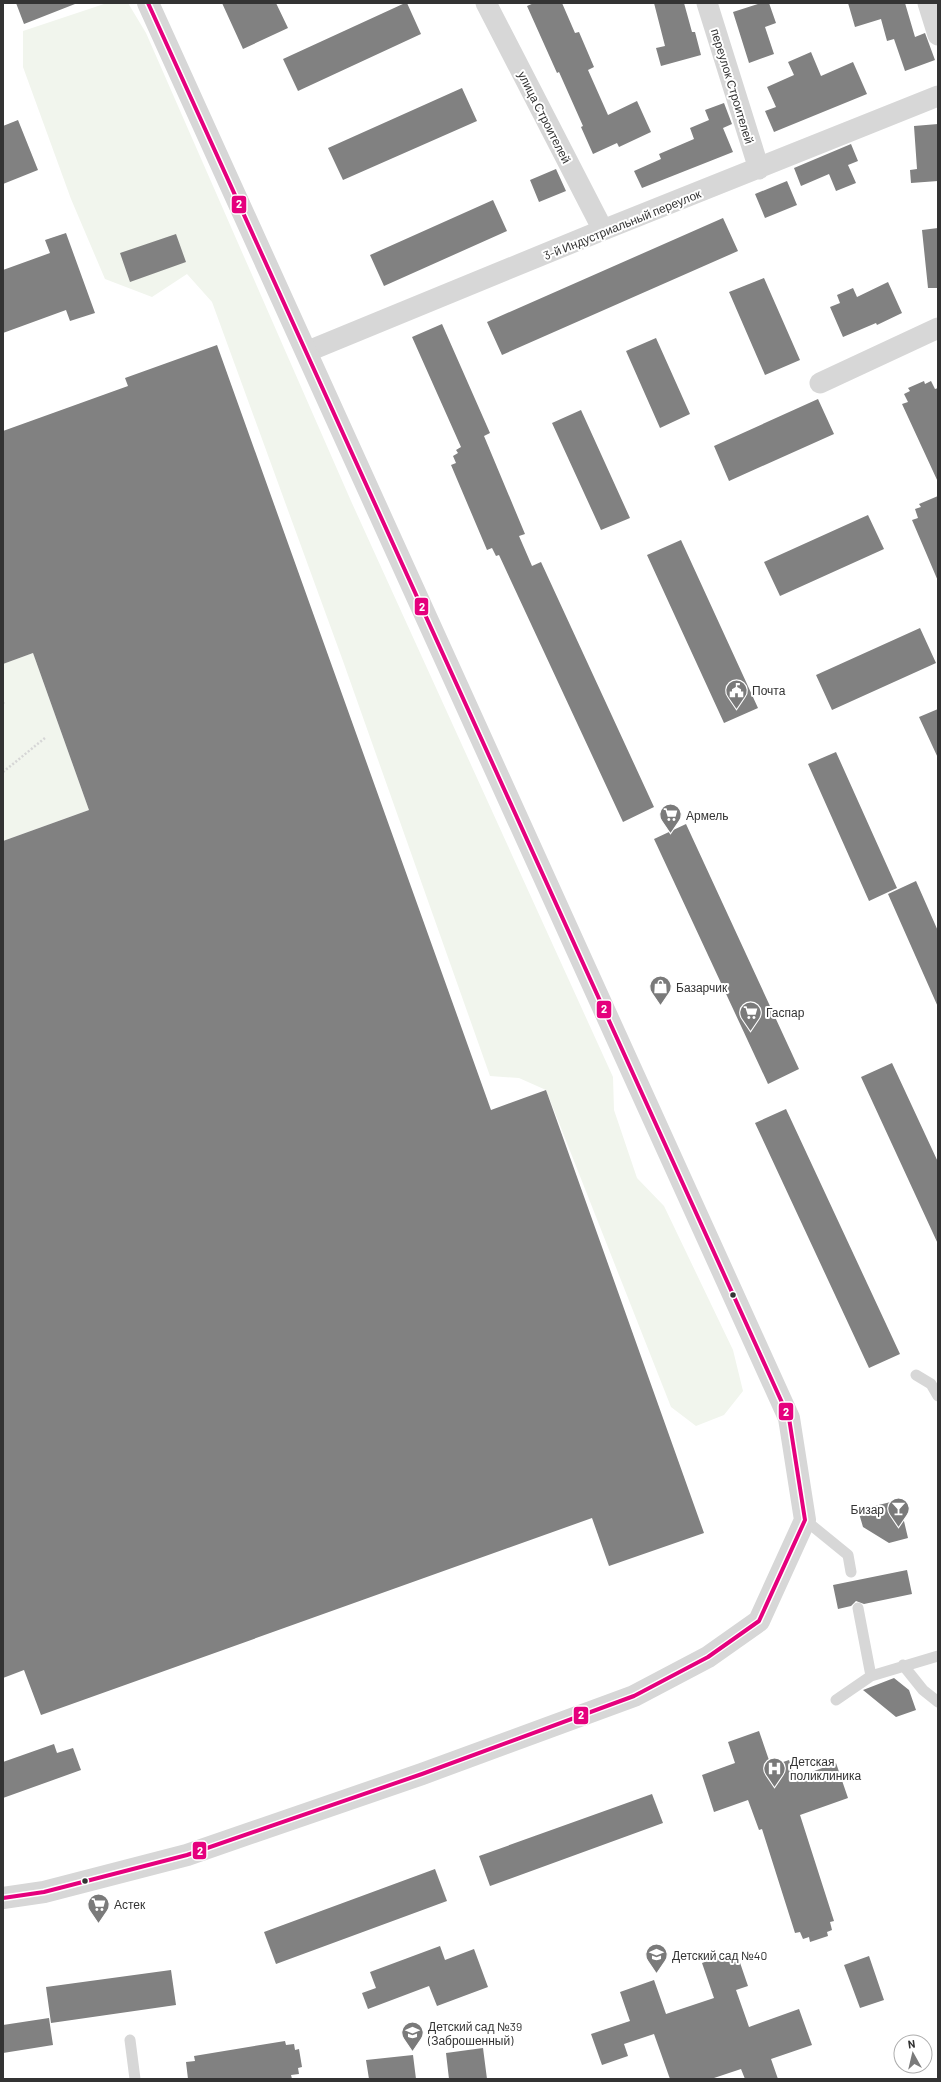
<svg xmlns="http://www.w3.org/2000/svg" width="941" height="2082" viewBox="0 0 941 2082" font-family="Barlow,sans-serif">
<rect width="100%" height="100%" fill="#fff"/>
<path fill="#f1f5ed" d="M107,3H128L146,33L351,501L613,1077L614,1110L637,1178L664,1206L733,1350L743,1391L724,1415L696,1426L671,1407L546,1090L519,1078L490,1076L343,661L212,302L187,274L152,297L105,279L71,199L23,67V31Z
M33,653L89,810L3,841V664Z"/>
<path fill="#818181" d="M16,3H75V4L24,24Z
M222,3H276L288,28L243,49Z
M405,3H407L421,34L298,91L283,59Z
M534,3H562L575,33L579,32L594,67L588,70L608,115L637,101L651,132L619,147L617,143L593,154L581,127L583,126L559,72L557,73L527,6Z
M654,3H684L692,32H695L701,55L661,66L656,48L665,46Z
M761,3H769L776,23L765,27L774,54L749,63L733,12Z
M848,3H905L915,37L925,33L935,60L905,71L894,39L887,41L881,19L855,27Z
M811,52L821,76L853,62L867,94L774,132L765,111L776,107L767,87L794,75L788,62Z
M462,88L477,121L343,180L328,148Z
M724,103L732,124L723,128L733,152L642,188L634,171L661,159L659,154L694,139L690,128L709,120L705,110Z
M18,120L38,170L3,184V126Z
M938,124V181L911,183L910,170L917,169L914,126Z
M851,144L858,161L848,165L856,183L836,191L829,174L801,186L794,168Z
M556,169L566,191L539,202L530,180Z
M787,181L797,205L765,218L755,194Z
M493,200L507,231L384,286L370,255Z
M723,218L738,251L502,355L487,322Z
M938,228V288H928L922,230Z
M66,233L95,313L70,321L66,310L3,333V270L50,253L45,240Z
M176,234L186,262L130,282L120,253Z
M764,278L800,360L765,375L729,292Z
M888,282L902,313L877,325L876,323L843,337L830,307L840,303L837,295L853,288L857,297Z
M442,324L490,433L484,436L525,534L519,536L532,566L541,562L654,807L623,822L499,555L496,556L492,548L487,550L451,465L456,463L453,456L458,453L456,450L461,447L412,337Z
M656,338L690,414L660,428L626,351Z
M217,345L491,1110L546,1090L704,1533L609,1566L592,1518L41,1715L24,1670L3,1678V841L89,810L33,653L3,664V431L128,386L125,378Z
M924,381L925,384L931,381L935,389L938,388V482L902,404L908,402L904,394L910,391L908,388Z
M818,399L834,434L729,481L714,446Z
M581,410L630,518L601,530L552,423Z
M938,496V581L912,520L918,518L915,509L921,507L919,504Z
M868,515L884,549L780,596L764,562Z
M681,540L758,708L724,723L647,555Z
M920,628L936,663L832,710L816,675Z
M938,709V758L919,717Z
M836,752L897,888L869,901L808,764Z
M686,824L799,1069L768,1084L654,839Z
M916,881L938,931V1007L888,894Z
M892,1063L938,1162V1244L861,1077Z
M786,1109L900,1354L869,1368L755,1123Z
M899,1500L908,1538L889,1543L863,1527L858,1510Z
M907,1570L912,1594L864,1604L856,1601L851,1606L838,1609L833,1585Z
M894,1678L909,1690L916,1710L896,1717L863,1690Z
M759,1731L771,1766L789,1760L795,1778L836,1763L848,1798L800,1815L834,1921L830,1922L832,1930L827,1932L828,1936L810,1942L809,1937L803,1939L800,1932L795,1933L762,1829L759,1830L748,1800L714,1812L702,1775L735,1763L728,1742Z
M54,1744L57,1753L73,1748L81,1770L3,1798V1762Z
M652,1794L663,1823L490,1886L479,1856Z
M435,1869L447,1901L276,1964L264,1932Z
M440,1946L445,1960L474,1949L488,1987L437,2006L429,1986L368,2009L362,1993L376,1988L370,1972Z
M736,1951L748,1986L736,1990L749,2027L799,2009L812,2045L771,2059L778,2079H745L741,2069L711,2079H670L654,2034L624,2044L628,2056L602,2065L591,2034L630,2021L620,1992L654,1980L666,2014L714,1998L702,1963Z
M869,1956L884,2000L860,2008L844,1965Z
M171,1970L176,2005L51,2023L46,1987Z
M49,2018L53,2045L3,2053V2025Z
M285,2041L286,2045L294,2044L295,2050L299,2049L302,2067L298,2068L299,2074L291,2075L292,2079H188L186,2062L195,2061L194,2056Z
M483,2048L487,2079H449L446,2053Z
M413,2055L416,2079H369L366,2060Z"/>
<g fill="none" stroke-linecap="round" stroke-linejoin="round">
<path stroke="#d6d6d6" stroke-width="2.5" stroke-dasharray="2 2" stroke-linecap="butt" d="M3,703L4,702
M3,772L45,738"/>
<path stroke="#d7d7d7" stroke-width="11" d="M916,1375L931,1384L938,1396
M805,1520L848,1555L851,1572
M903,1665L923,1690L938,1702
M871,1676L938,1656
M836,1700L871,1676L858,1608
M130,2040L135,2079"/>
<path stroke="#d7d7d7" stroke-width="21" d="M486,3L603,230
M707,3L759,169
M928,3L938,35
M306,352L603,230L938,96
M820,383L938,328"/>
<path stroke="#d7d7d7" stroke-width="22" d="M3,1898L44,1892L187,1855L422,1774L634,1696L708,1657L759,1621L805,1520L789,1418L148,3"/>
<defs>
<path id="bus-1" d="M148,3L789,1418L805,1520L759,1621
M3,1898L44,1892L187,1855L422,1774L634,1696L708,1657L759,1621"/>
</defs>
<use href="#bus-1" stroke="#fff" stroke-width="7"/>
<use href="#bus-1" stroke="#e5007d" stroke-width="4"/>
</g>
<defs>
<symbol id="civic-pin" viewBox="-11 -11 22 30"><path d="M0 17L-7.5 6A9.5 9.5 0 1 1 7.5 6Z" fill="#7a7a7a" stroke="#fff"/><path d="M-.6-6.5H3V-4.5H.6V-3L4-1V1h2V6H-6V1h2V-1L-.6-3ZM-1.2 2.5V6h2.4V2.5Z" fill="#fff"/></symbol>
<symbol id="supermarket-pin" viewBox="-11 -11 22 30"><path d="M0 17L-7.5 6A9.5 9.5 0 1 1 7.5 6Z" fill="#7a7a7a" stroke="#fff"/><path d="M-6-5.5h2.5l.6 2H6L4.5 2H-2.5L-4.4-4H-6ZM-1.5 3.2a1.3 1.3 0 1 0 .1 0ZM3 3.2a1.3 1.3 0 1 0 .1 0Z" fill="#fff"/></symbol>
<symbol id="shop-pin" viewBox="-11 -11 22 30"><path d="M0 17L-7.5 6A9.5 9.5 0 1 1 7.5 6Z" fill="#7a7a7a" stroke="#fff"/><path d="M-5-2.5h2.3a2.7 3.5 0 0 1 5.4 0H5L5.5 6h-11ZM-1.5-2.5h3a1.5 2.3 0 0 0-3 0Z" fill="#fff"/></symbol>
<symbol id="bar-pin" viewBox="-11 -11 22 30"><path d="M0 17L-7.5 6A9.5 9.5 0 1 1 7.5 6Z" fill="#7a7a7a" stroke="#fff"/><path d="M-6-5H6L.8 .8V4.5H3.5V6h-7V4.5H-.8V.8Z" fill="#fff"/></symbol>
<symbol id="hospital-pin" viewBox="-11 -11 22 30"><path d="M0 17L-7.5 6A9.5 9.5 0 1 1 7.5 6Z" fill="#7a7a7a" stroke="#fff"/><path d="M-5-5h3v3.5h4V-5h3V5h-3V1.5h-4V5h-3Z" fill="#fff"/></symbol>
<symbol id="school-pin" viewBox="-11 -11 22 30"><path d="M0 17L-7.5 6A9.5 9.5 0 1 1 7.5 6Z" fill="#7a7a7a" stroke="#fff"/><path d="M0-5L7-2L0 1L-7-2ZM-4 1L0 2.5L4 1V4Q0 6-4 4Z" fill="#fff"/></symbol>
</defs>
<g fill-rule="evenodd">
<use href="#civic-pin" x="724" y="678" width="25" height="34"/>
<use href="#supermarket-pin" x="658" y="802" width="25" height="34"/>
<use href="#shop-pin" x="648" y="974" width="25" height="34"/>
<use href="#supermarket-pin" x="738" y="1000" width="25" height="34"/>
<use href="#bar-pin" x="886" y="1496" width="25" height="34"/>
<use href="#hospital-pin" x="762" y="1756" width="25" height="34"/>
<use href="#supermarket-pin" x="86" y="1892" width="25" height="34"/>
<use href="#school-pin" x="644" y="1942" width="25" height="34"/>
<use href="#school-pin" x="400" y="2020" width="25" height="34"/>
</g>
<g fill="#333" stroke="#fff" stroke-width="1.5">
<circle cx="733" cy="1295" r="3.5"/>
<circle cx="85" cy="1881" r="3.5"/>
</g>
<g text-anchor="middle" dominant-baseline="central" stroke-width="4" stroke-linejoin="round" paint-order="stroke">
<g font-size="12" fill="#333" stroke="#fff">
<text transform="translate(733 86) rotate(73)">переулок Строителей</text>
<text transform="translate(545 117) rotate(63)">улица Строителей</text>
<text transform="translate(622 224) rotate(-22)">3-й Индустриальный переулок</text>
</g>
<g font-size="12" fill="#333" stroke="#fff" text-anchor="start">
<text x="752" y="690">Почта</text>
<text x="686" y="815">Армель</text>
<text x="676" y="987">Базарчик</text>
<text x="766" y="1012">Гаспар</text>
<text x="884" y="1509" text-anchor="end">Бизар</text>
<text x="790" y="1761">Детская<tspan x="790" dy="14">поликлиника</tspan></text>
<text x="114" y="1904">Астек</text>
<text x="672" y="1955">Детский сад №40</text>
<text x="428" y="2026">Детский сад №39<tspan x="428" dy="14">(Заброшенный)</tspan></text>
</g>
</g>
<g stroke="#fff" stroke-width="1.5">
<rect x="231" y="195" width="16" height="19" rx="4" fill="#e5007d"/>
<rect x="414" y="597" width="15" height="19" rx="4" fill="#e5007d"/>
<rect x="596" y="1000" width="16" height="19" rx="4" fill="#e5007d"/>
<rect x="778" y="1402" width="16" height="19" rx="4" fill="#e5007d"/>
<rect x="573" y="1706" width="16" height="19" rx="4" fill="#e5007d"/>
<rect x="192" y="1841" width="15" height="19" rx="4" fill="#e5007d"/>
</g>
<g font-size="11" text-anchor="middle" font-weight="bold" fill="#fff">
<text x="239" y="208">2</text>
<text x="422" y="611">2</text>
<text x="604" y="1013">2</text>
<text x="786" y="1416">2</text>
<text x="581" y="1719">2</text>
<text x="200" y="1855">2</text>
</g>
<rect width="941" height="2082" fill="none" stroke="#333333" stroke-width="8"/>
<g transform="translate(913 2054) rotate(352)"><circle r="19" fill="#ffffff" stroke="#adadad"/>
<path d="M0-3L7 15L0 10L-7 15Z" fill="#7a7a7a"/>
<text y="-6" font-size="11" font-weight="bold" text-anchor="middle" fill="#333333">N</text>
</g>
</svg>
